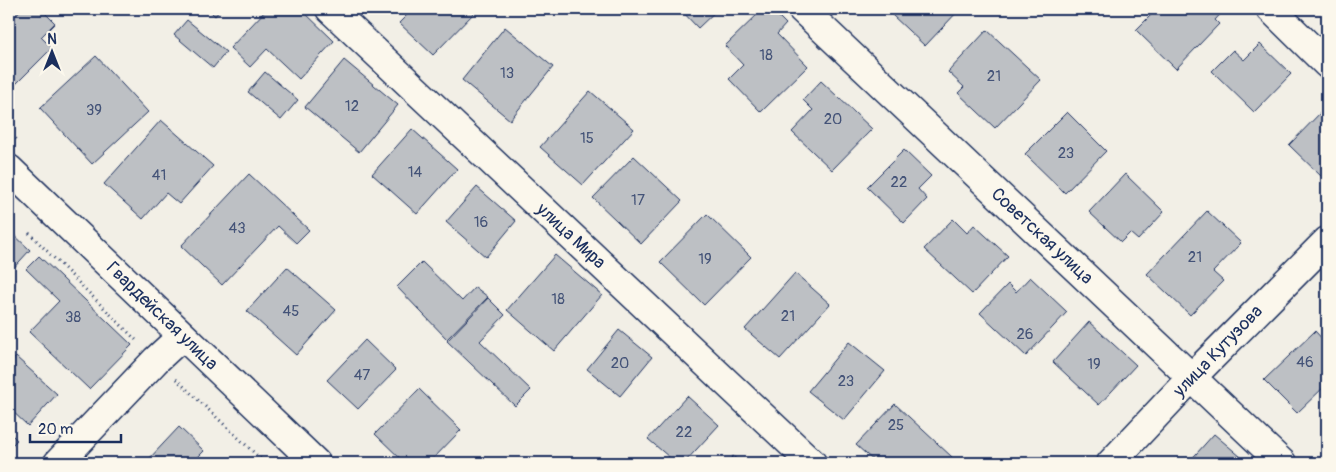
<svg xmlns="http://www.w3.org/2000/svg" width="1336" height="472" viewBox="0 0 1336 472" font-family="Pangolin,sans-serif">
<rect width="100%" height="100%" fill="#f2efe6"/>
<filter id="ink" filterUnits="userSpaceOnUse"><feTurbulence type="fractalNoise" baseFrequency=".02" numOctaves="2"/><feDisplacementMap in="SourceGraphic" scale="10" xChannelSelector="R" yChannelSelector="G"/><feConvolveMatrix kernelMatrix="1 2 1 2 8 2 1 2 1" color-interpolation-filters="sRGB"/></filter>
<g filter="url(#ink)">
<path fill="#bdc0c4" stroke="#1b2f5e" d="M22,9H41L55,23L41,37L52,48L10,90L9,88V21Z
M208,9H221L215,16Z
M267,9H301L334,41L299,79L267,49L250,67L230,48Z
M413,9H478L433,55L399,23Z
M680,9H718L698,28Z
M763,9H771L786,24L777,34L808,66L761,112L729,79L743,65L725,46Z
M898,9H960L925,46L892,15Z
M1157,9H1225L1215,20L1219,24L1176,69L1136,30Z
M187,20L226,52L213,68L174,35Z
M505,27L553,67L510,120L462,80Z
M987,30L1041,80L995,128L958,93L964,87L948,72Z
M1260,44L1291,74L1254,112L1212,71L1233,50L1244,60Z
M96,56L148,112L92,164L40,108Z
M344,60L398,105L359,152L305,107Z
M265,72L298,100L281,120L248,92Z
M821,81L872,129L832,170L792,132L813,110L803,100Z
M590,91L634,129L583,185L540,147Z
M1325,108L1327,111V173L1323,178L1289,145Z
M1067,112L1106,151L1065,193L1025,154Z
M161,120L213,166L179,204L166,193L143,219L104,184Z
M412,129L457,169L417,214L372,174Z
M904,150L931,176L918,189L927,199L904,223L867,187Z
M634,156L682,201L641,244L593,198Z
M249,174L309,230L296,243L278,226L222,285L181,246Z
M1125,174L1164,212L1138,240L1130,233L1121,242L1089,212Z
M477,187L516,221L486,257L446,222Z
M1207,211L1241,243L1213,272L1223,281L1190,315L1147,274Z
M707,214L751,257L704,305L660,262Z
M953,219L967,233L974,225L1008,256L972,294L924,249Z
M9,230L30,250L9,273Z
M555,255L602,295L554,351L507,310Z
M39,256L132,345L89,389L29,332L59,301L26,269Z
M422,262L462,301L475,287L488,297L447,339L397,287Z
M287,267L336,310L296,355L247,311Z
M795,273L830,304L780,359L745,329Z
M1030,277L1067,312L1026,356L980,313L1008,284L1016,292Z
M488,298L505,315L480,341L531,390L515,406L447,341Z
M1089,322L1136,365L1099,405L1053,362Z
M619,330L652,357L620,396L587,369Z
M1315,331L1327,344V384L1297,413L1264,380Z
M365,340L396,370L358,409L327,380Z
M849,342L885,371L844,420L808,391Z
M16,357L57,394L28,426L9,408V365Z
M419,389L461,430L429,463H405L375,434Z
M687,396L719,425L684,463H676L648,439Z
M895,404L952,457L947,463H876L856,445Z
M179,427L204,451L196,459L200,463H151L148,460Z
M9,432L17,440L9,448Z
M1214,434L1248,463H1188Z
M733,456L741,463H726Z"/>
<g fill="none" stroke-linecap="round" stroke-linejoin="round">
<defs>
<path id="street" d="M330,9L812,463
M802,9L1282,463
M1271,9L1327,64
M58,463L156,360L182,336
M1111,463L1191,378L1327,241"/>
<path id="secondary" d="M9,169L316,463"/>
</defs>
<use href="#street" stroke="#1b2f5e" stroke-width="31"/>
<use href="#secondary" stroke="#1b2f5e" stroke-width="31"/>
<path stroke="#1b2f5e" stroke-width="3" stroke-dasharray="1 4" stroke-linecap="butt" d="M9,131L18,141
M29,233L136,340
M176,379L265,463"/>
<use href="#street" stroke="#fbf7ec" stroke-width="28"/>
<use href="#secondary" stroke="#fbf7ec" stroke-width="28"/>
</g>
</g>
<g text-anchor="middle" dominant-baseline="central" stroke-width="4" stroke-linejoin="round" paint-order="stroke">
<g font-size="15" fill="#445378">
<text x="766" y="55">18</text>
<text x="507" y="73">13</text>
<text x="994" y="76">21</text>
<text x="352" y="106">12</text>
<text x="94" y="110">39</text>
<text x="833" y="119">20</text>
<text x="587" y="138">15</text>
<text x="1066" y="153">23</text>
<text x="415" y="172">14</text>
<text x="159" y="175">41</text>
<text x="899" y="182">22</text>
<text x="638" y="200">17</text>
<text x="481" y="222">16</text>
<text x="237" y="228">43</text>
<text x="1195" y="257">21</text>
<text x="705" y="259">19</text>
<text x="558" y="299">18</text>
<text x="291" y="311">45</text>
<text x="788" y="316">21</text>
<text x="73" y="317">38</text>
<text x="1025" y="334">26</text>
<text x="1305" y="362">46</text>
<text x="620" y="363">20</text>
<text x="1094" y="364">19</text>
<text x="362" y="375">47</text>
<text x="846" y="381">23</text>
<text x="896" y="425">25</text>
<text x="684" y="432">22</text>
</g>
<g font-size="18" fill="#1b2f5e" stroke="#fbf7ec">
<text transform="translate(571 236) rotate(43)">улица Мира</text>
<text transform="translate(1042 236) rotate(43)">Советская улица</text>
<text transform="translate(162 316) rotate(44)">Гвардейская улица</text>
<text transform="translate(1218 351) rotate(-46)">улица Кутузова</text>
</g>
</g>
<rect width="1336" height="472" fill="none" stroke="#fbf7ec" stroke-width="30"/>
<rect x="15" y="15" width="1306" height="442" fill="none" stroke="#1b2f5e" stroke-width="2" filter="url(#ink)"/>
<g transform="translate(52 52)" stroke="#fbf7ec" stroke-width="4" paint-order="stroke">
<path d="M0-4L9 19L0 12L-9 19Z" fill="#1b2f5e"/>
<text y="-8" font-size="14" font-weight="bold" text-anchor="middle" fill="#1b2f5e">N</text>
</g>
<path d="M30 434v8h91v-8" fill="none" stroke="#1b2f5e" stroke-width="2.5"/>
<text x="38" y="434" font-size="15" fill="#1b2f5e" stroke="#fbf7ec" stroke-width="4" paint-order="stroke">20 m</text>
</svg>
